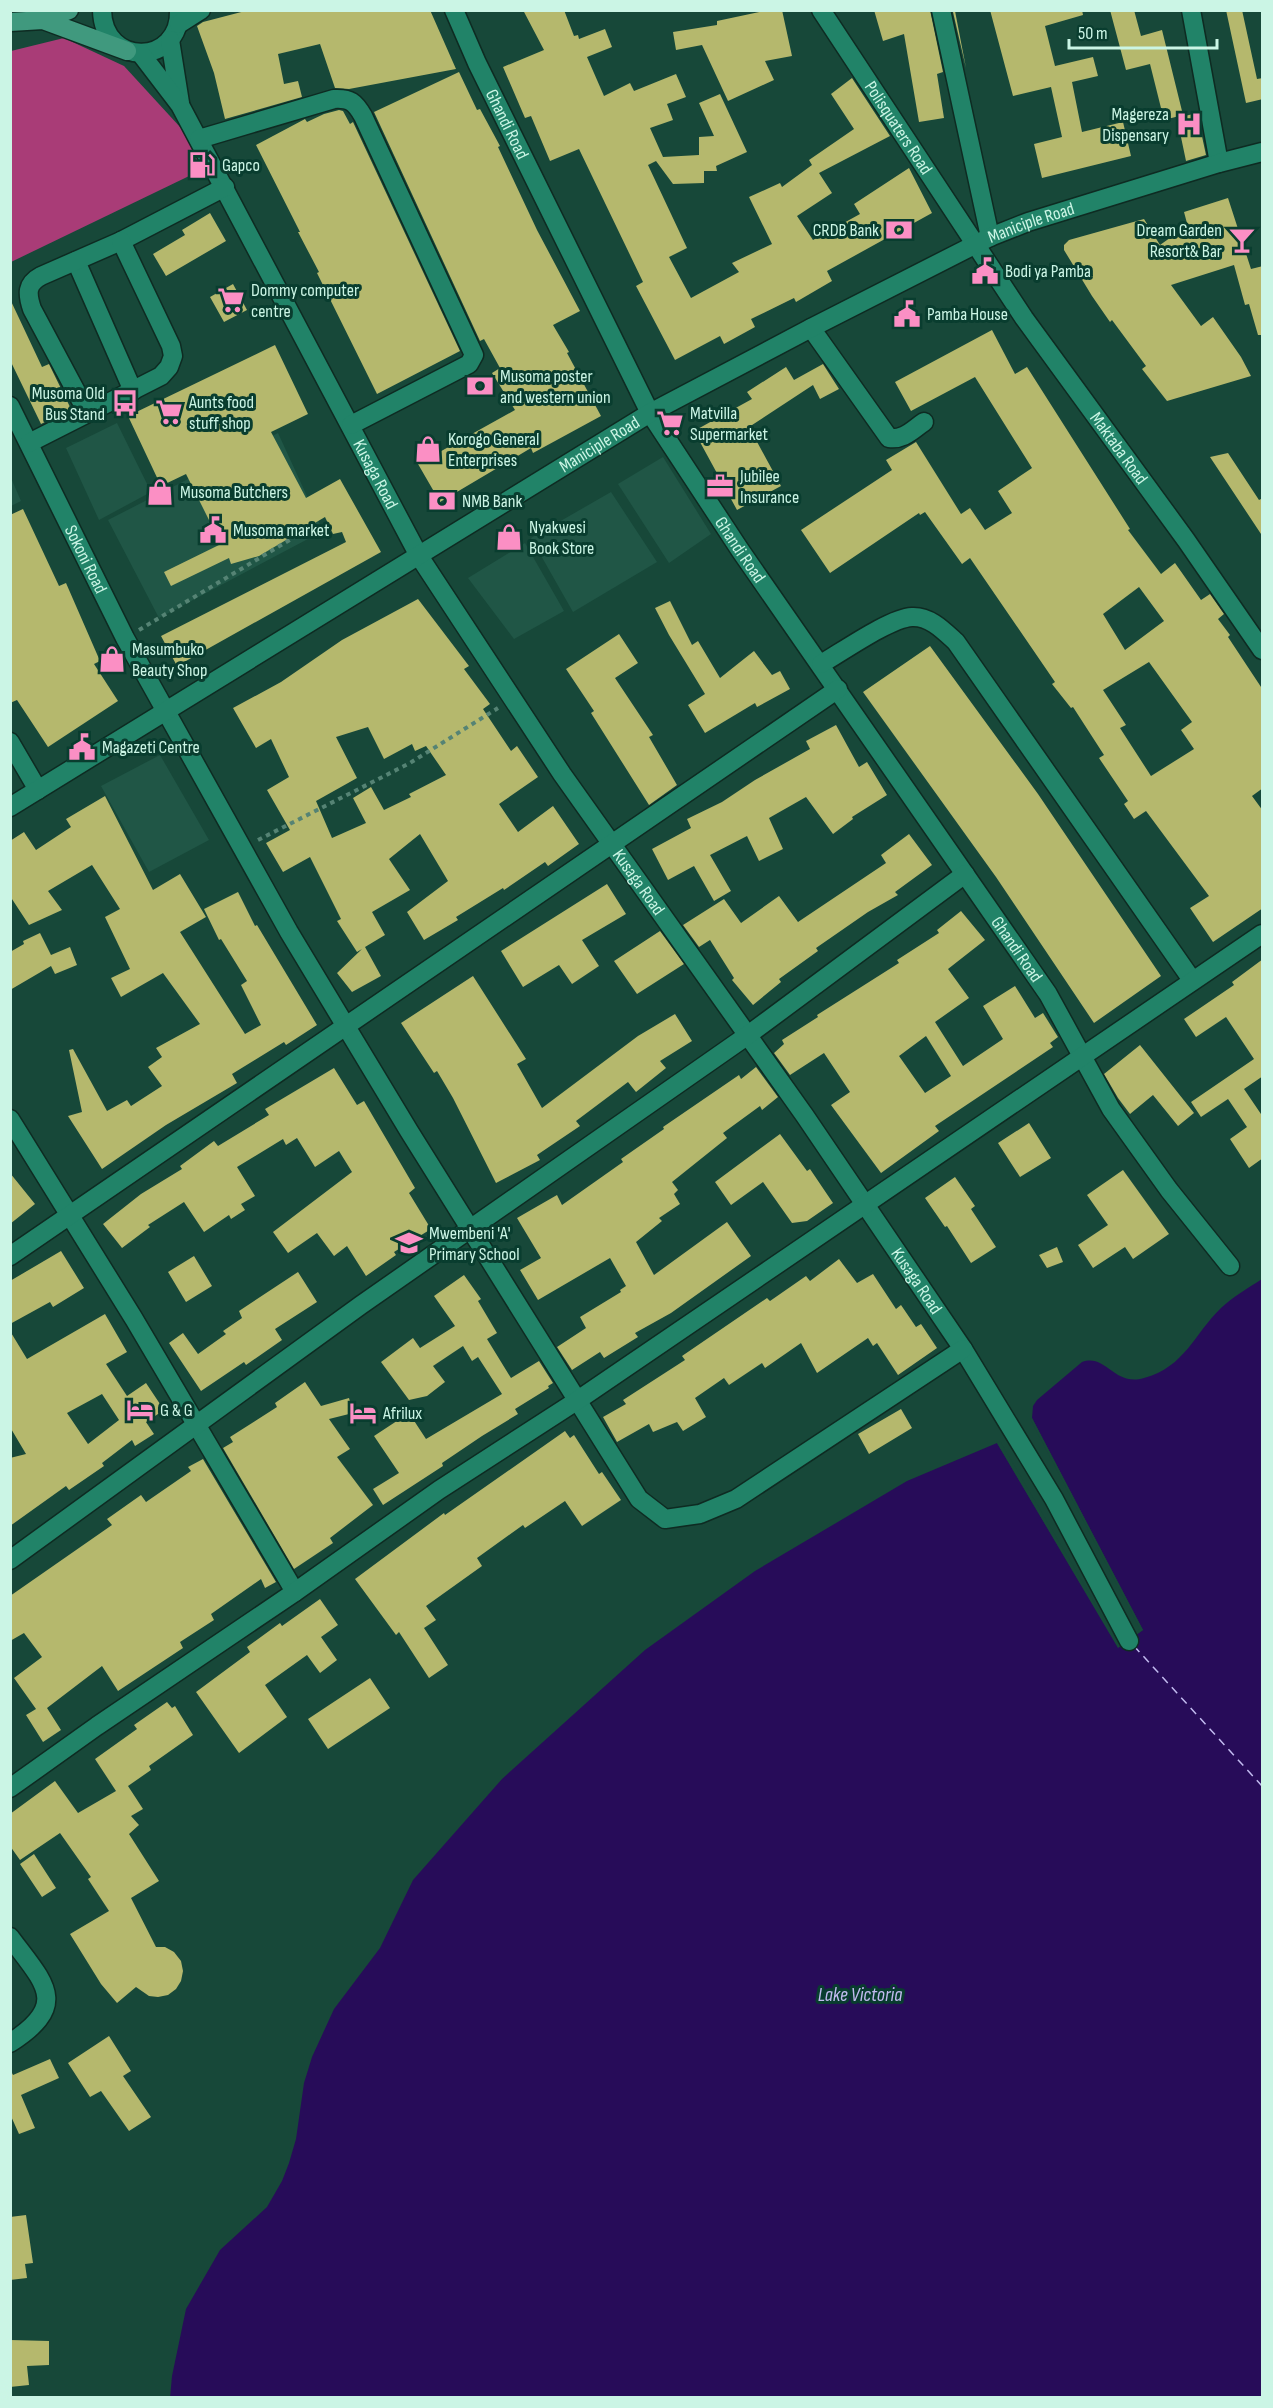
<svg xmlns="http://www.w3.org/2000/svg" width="1273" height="2408" viewBox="0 0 1273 2408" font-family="'Sofia Sans Condensed',sans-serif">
<rect width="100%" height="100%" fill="#174839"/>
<path fill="#205646" d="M117,423L151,492L99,520L66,448Z
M278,433L323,531L159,618L108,520Z
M663,457L711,534L669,563L618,484Z
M11,478L21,501L11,506H10Z
M611,492L657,562L573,612L531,538Z
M525,543L564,611L514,639L468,578Z
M160,755L209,840L149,872L101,786Z"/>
<path fill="#a93c77" d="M64,38L124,66L214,164L11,262V51Z"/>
<path fill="#270c59" d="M1262,1279V2397L170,2398L172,2376L186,2309L220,2250L267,2207L282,2181L289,2163L296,2139L304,2083L312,2057L334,2009L380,1948L413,1880L502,1779L645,1650L755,1571L907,1481L997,1443L1118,1647L1143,1630L1032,1418L1033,1406L1037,1400L1082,1362C1106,1353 1114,1387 1144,1378C1185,1367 1194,1334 1221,1308C1233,1297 1248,1288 1262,1279Z"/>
<path fill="#174839" d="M1032,1418L1143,1630L1118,1648L997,1443L1000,1441L1119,1644L1127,1638L1140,1629L1030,1419Z"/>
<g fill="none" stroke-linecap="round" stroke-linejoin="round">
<path stroke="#c2bbf0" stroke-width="1.5" stroke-dasharray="8 6" stroke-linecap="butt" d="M1134,1646L1262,1786"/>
</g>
<path fill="#b5b86d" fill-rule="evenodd" d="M249,10H430L456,69L349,89L335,88L320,44L278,54L284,84L298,81L302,97L225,119L214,73L197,26L203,22Z
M523,10H564L574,36L578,35L579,39L605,29L612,47L587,57L604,96L630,83L634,91L676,74L686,97L667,104L673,120L650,128L663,157L699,155V137L714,136L699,103L720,94L747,152L716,166L717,171H704V183L673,184L656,161L648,165L687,248L669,257L691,298L739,272L732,263L772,244L749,197L780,183L782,187L812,165L809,160L854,129L831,94L852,78L890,136L819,173L832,193L797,216L813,240L860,214L854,204L909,168L932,213L827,271L832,281L796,302L794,298L751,319L755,327L724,344L720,336L675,360L636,286L643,282L579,149L550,161L531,116L525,118L503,67L544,50Z
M769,10H782L792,56L765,61L774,80L728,101L702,45L676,50L673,32L717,25V21Z
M874,10H930L943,72L937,74L944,118L919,122L904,34L883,41Z
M990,10H1082L1083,15L1045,26L1055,66L1093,57L1098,76L1072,82L1082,132L1123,122L1131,156L1042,178L1034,144L1062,137L1051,87L1013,96Z
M1110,10H1134L1141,36L1162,30L1183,115L1164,120L1150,64L1126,70Z
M1226,10H1242L1257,79L1263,78V99L1246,103Z
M955,11L966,68L953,12Z
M459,72L477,110L480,109L500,146L498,147L537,230L580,311L553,325L569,352L567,353L601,416L533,453L531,448L440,502L418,464L515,410L492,373L500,368L484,339L480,341L374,112Z
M339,110L343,111L350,124L353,122L460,351L377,394L317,273L319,272L298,232H300L256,145L305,119L307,122L324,114Z
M1197,113L1206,155L1186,161L1177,118Z
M1228,198L1251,269L1263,266V335H1258L1249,304L1245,305L1234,265L1171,285L1201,326L1213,317L1241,357L1251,376L1167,401L1142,369L1146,366L1112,320L1110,322L1092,296L1064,250V245L1069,240L1144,219L1160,245L1181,230L1188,227L1184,212Z
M210,213L226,241L166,276L153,254L185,235L182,230Z
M233,284L247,310L224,322L210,297Z
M10,299L42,367L49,364L71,409L41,424L10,360Z
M992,330L1015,374L1027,367L1130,529L1128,530L1161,574L1175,563L1201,600L1210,594L1224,614L1218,619L1230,635L1228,637L1263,690V788L1252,796L1263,811V908L1213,942L1190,908L1209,896L1146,811L1134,819L1124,804L1128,801L1099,758L1104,755L1073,707L1071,708L1052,684L1055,682L970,558L962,564L925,512L920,515L919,513L830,573L801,530L892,470L886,460L916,442L961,514L970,508L985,530L1012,513L998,491L1032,468L975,377L911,411L895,382ZM1139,587L1164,621L1125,650L1103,614ZM1149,662L1192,722L1181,730L1194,749L1151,776L1120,728L1126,725L1103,690Z
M275,345L308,414L271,432L306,498L340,479L381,552L177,666L161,636L346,542L342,532L333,534L325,517L259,556L231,564L229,558L171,586L164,572L221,544L186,474L161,486L128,416Z
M823,364L839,389L820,399L813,385L749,427L781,486L737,510L694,431L752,399L747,392L786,367L794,380Z
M1228,453L1259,500L1263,498V537L1210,457Z
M23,509L59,586L66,583L100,661L94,664L118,701L48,747L17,700L10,703V515Z
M418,599L469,666L464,669L490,704L483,709L511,751L517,746L538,777L499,804L518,832L553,806L579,844L548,866L545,862L504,890L503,888L456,917L458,920L424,940L407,912L448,881L420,834L389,859L410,890L372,912L385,935L365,947L381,976L352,992L337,973L362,949L357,952L337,921L341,919L310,857L283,872L266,843L290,830L267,790L289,777L271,739L256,748L233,708L281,682L342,640ZM368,727L384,759L412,744L415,751L426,746L446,775L409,794L411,797L384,810L371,787L353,798L366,823L332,838L316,801L357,778L336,737Z
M670,601L692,645L698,641L720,678L754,651L772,675L780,671L790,689L757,707L755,703L705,733L688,705L705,694L669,635L655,608Z
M619,634L638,663L615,678L653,735L649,737L677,785L649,805L591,713L594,711L566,669Z
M930,646L1038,794L1161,976L1094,1023L996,877L863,692Z
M836,725L859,767L867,762L887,795L852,817L853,819L833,834L806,797L769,818L783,849L759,861L747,836L710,855L731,891L714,901L694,866L668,880L652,849L691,828L687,819L722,802L755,780L810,749L806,741Z
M105,796L153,890L180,874L206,917L180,932L245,1034L261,1025L241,985L247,981L221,939L219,940L204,909L238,892L255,926L257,925L317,1025L286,1045L284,1042L232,1074L237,1083L166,1125L102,1169L68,1116L82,1112L69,1050L73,1049L107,1111L127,1100L131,1106L162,1086L148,1067L162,1057L156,1048L200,1024L163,973L121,997L111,978L130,969L105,917L120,909L92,865L48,891L62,910L29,925L10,896V841L24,832L36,850L71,827L66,819Z
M909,834L932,865L895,892L898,895L868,912L816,948L818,951L779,979L781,982L753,1005L732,980L734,978L710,940L699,947L683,925L724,899L741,923L779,896L798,922L886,863L881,855Z
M607,884L626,914L582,940L599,966L572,984L559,965L523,987L501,951Z
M961,911L985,940L948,969L969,998L935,1022L963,1066L1003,1039L983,1006L1015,986L1035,1018L1043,1013L1058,1037L1050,1043L1053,1047L935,1126L939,1131L881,1173L831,1105L850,1092L824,1053L790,1075L774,1053L784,1044L782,1040L818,1017L817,1015L899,963L897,960L939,933L937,930ZM926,1036L951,1076L925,1093L899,1056Z
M660,931L684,964L637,994L614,961Z
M40,933L51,955L70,947L77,965L55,974L51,966L10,990V952L24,944L23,941Z
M1263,959V1076L1244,1089L1263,1117V1158L1249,1168L1230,1139L1247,1127L1228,1099L1201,1117L1191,1102L1254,1059L1226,1017L1196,1037L1184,1019L1234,985L1232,982Z
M473,976L526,1059L517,1064L542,1108L638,1036L675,1014L692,1041L660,1061L666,1068L636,1092L628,1082L576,1121L580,1126L537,1155L540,1160L496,1183L453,1098L437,1071L434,1073L401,1023Z
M1140,1045L1194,1113L1178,1126L1153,1095L1130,1114L1118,1098L1104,1074Z
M756,1067L778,1097L762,1110L760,1106L723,1133L727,1138L672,1182L678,1190L674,1194L680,1204L659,1218L662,1221L636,1242L654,1275L727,1222L751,1256L671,1313L635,1333L638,1337L604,1358L600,1352L572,1370L557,1347L586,1328L580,1317L621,1292L620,1290L626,1286L610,1258L538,1300L520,1270L541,1258L517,1218L557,1195L562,1205L623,1162L621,1159L664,1129L663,1127L739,1075L741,1079Z
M334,1068L357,1105L364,1101L415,1188L409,1193L431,1229L394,1252L396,1255L366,1276L347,1246L334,1256L317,1233L288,1253L273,1232L352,1172L339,1151L315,1167L297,1138L286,1145L283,1139L237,1167L255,1196L241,1204L245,1210L231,1219L229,1215L204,1232L184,1202L148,1225L150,1227L122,1248L103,1224L141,1194L182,1169L180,1166L214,1141L218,1146L269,1115L265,1109Z
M1029,1123L1051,1158L1020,1177L998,1143Z
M780,1134L807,1171L810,1169L833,1203L807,1221L792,1223L763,1182L731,1205L715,1182Z
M1123,1170L1169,1234L1133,1259L1125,1247L1093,1268L1078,1245L1108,1225L1087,1195Z
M10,1173L35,1204L10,1224Z
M955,1177L975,1206L971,1209L996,1247L971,1263L947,1226L945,1227L925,1198Z
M1057,1247L1063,1262L1047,1268L1039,1255Z
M61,1251L84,1288L53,1307L50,1302L10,1324V1281Z
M194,1256L212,1286L186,1302L168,1272Z
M839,1259L857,1283L873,1274L896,1309L901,1305L916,1327L921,1324L937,1348L898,1375L877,1343L873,1346L868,1338L817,1373L801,1343L765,1368L762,1363L729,1385L724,1378L695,1398L706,1417L683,1431L677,1422L653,1432L649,1424L617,1442L603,1417L626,1404L623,1400L685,1360L682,1356L767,1298L770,1301L806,1276L810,1281Z
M298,1272L317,1302L275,1329L282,1340L246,1365L244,1362L201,1391L169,1343L183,1333L198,1354L226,1334L223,1331L242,1318L239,1311Z
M464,1275L481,1299L478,1301L497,1333L487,1339L511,1378L539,1361L553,1383L548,1386L549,1388L515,1409L518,1414L482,1436L442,1463L443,1466L383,1505L373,1489L399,1473L374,1436L409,1413L426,1439L502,1394L478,1357L472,1361L463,1346L433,1366L445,1382L427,1396L409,1400L381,1362L413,1338L420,1348L455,1326L434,1296Z
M105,1314L127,1352L106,1364L127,1396L146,1383L164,1410L146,1422L154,1434L135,1446L132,1440L102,1463L104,1466L69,1490L66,1486L10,1526V1458L26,1454L10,1427V1331L27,1359ZM102,1394L119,1420L88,1444L67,1413Z
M305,1382L321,1406L349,1398L353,1413L329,1419L350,1449L337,1457L373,1505L330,1538L333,1543L294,1569L223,1448L233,1442L230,1437L277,1407L275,1403Z
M901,1409L912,1428L869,1454L858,1434Z
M565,1431L570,1438L574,1435L599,1474L602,1472L621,1500L582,1526L565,1501L525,1528L523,1525L477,1558L482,1566L426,1606L436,1620L424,1628L448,1665L429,1678L399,1632L396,1635L355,1579L444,1513L445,1515Z
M203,1459L276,1582L265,1588L261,1579L211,1614L214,1620L180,1642L183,1648L118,1691L102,1666L47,1708L61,1730L43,1742L26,1715L36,1709L14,1678L42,1657L24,1633L10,1641V1596L112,1525L107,1519L141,1495L146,1502L191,1471L188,1467Z
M320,1599L338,1625L321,1637L337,1660L320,1673L307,1655L265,1685L287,1717L239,1753L196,1692L250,1652L247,1647L280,1623L282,1626Z
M370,1678L390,1708L328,1749L308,1719Z
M167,1702L172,1708L175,1706L193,1735L149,1766L151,1770L128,1786L143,1809L131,1816L139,1825L129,1834L159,1881L131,1898L156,1947H165L174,1952L181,1961L183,1971L181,1981L176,1989L168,1995L158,1997L149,1996L136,1987L117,2003L101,1984L70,1934L109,1911L88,1879L91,1877L60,1833L20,1860L10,1846V1814L55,1781L78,1813L116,1791L95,1759L137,1729L134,1725Z
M34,1854L56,1888L42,1897L20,1864Z
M109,2036L131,2071L123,2076L151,2117L129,2131L101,2091L90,2097L68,2063Z
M50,2059L59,2078L21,2095L35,2128L19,2134L10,2114V2069L13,2075Z
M26,2215L33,2263L25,2264L27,2278L10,2280V2217Z
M10,2340L49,2341V2365L27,2366L29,2385L10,2387Z"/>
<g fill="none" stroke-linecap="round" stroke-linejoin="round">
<defs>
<g id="minor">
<path d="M102,10C103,68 181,66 179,10"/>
<path id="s1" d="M454,10L477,63L650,413L740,550L1048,994L1111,1109L1169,1190L1230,1266"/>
<path id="s2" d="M821,10L1024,318L1186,540L1262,650"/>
<path d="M941,10L990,237"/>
<path d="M1191,10L1219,163"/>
<path d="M179,24L201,10"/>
<path d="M170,40L180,103"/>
<path id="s3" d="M141,54L180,105L419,556L562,774L805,1116L963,1349L1054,1499L1129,1641"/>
<path d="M199,139L334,99C350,98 355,102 363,116L474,355L469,364L351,425"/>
<path d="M76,261L133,391"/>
<path d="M811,328L889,438C904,440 912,430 924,422"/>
<path id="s4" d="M10,406L125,638L289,932L409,1131L639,1499L665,1519L700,1514L736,1499L963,1349"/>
<path d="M87,412L32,309C27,294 26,284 41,276L121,241L225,187"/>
<path d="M29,443L161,376L169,367L173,356L171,346L121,241"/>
<path d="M821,664C842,652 890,618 912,617C930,616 944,631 956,642L1192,980"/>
<path d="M10,742L38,790"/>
<path id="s5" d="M10,807L650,413L811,328L990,237L1028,222L1219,163L1262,152"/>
<path d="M10,1119L134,1319L295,1592"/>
<path d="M10,1256L838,689"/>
<path d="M10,1560L361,1305L748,1035L965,874"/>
<path d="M10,1788L97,1726L295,1592L439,1490L578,1400L1262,934"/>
<path d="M10,1937C44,1983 71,2004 10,2043"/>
</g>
<path id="major" d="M43,20L127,51
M10,22L43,20L69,10"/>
</defs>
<use href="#minor" stroke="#0e2b22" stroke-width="21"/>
<use href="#major" stroke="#0e2b22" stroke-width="21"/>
<path stroke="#558374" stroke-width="4" stroke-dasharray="4.5 4.5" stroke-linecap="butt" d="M139,630L313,526
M258,840L410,763L498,708"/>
<use href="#minor" stroke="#218368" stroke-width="18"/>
<use href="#major" stroke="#40997e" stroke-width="18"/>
</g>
<defs>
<symbol id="hospital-bare" viewBox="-9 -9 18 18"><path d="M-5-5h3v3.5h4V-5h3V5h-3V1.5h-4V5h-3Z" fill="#fb8fc4" stroke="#093d2f" stroke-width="2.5" paint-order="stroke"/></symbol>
<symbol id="fuel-bare" viewBox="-9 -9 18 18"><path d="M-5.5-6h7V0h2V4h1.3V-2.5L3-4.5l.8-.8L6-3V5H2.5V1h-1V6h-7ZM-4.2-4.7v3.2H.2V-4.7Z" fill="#fb8fc4" stroke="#093d2f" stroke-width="2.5" paint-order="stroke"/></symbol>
<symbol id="bank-bare" viewBox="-9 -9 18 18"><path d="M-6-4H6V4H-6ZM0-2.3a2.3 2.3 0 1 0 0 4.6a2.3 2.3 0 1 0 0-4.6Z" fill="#fb8fc4" stroke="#093d2f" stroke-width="2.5" paint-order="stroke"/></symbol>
<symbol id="bar-bare" viewBox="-9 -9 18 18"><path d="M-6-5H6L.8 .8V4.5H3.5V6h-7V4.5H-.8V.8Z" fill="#fb8fc4" stroke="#093d2f" stroke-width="2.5" paint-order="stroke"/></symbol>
<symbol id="civic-bare" viewBox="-9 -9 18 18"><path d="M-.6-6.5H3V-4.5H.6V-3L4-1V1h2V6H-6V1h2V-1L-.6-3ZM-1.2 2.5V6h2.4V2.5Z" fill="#fb8fc4" stroke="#093d2f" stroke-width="2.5" paint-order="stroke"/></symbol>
<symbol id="supermarket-bare" viewBox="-9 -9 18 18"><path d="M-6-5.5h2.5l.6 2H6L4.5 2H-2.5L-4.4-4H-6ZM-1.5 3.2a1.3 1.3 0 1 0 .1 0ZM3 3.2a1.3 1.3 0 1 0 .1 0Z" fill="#fb8fc4" stroke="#093d2f" stroke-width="2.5" paint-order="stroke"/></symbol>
<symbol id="bus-bare" viewBox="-9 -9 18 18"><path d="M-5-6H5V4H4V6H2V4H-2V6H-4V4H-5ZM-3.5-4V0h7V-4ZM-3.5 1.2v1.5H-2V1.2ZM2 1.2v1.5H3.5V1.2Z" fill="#fb8fc4" stroke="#093d2f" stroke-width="2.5" paint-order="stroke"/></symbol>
<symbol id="shop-bare" viewBox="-9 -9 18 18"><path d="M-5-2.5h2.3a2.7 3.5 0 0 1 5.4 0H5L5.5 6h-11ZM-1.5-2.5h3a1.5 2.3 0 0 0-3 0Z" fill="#fb8fc4" stroke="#093d2f" stroke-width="2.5" paint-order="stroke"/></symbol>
<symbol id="office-bare" viewBox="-9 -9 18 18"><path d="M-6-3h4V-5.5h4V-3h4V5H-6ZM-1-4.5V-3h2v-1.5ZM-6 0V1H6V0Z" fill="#fb8fc4" stroke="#093d2f" stroke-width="2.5" paint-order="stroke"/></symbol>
<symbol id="school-bare" viewBox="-9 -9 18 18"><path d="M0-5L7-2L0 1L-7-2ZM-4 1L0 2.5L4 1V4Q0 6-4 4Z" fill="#fb8fc4" stroke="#093d2f" stroke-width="2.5" paint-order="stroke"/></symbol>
<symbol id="hotel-bare" viewBox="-9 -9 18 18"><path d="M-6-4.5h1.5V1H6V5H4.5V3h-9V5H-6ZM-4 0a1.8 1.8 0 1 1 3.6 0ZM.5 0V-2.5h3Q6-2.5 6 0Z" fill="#fb8fc4" stroke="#093d2f" stroke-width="2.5" paint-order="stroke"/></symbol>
</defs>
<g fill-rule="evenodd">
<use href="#hospital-bare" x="1170" y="105" width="38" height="38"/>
<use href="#fuel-bare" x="183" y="146" width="38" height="38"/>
<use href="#bank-bare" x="880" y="211" width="38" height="38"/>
<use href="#bar-bare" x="1223" y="221" width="38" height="38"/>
<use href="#civic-bare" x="966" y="252" width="38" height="38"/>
<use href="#supermarket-bare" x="212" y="281" width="38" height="38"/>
<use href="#civic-bare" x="888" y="295" width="38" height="38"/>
<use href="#bank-bare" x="461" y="367" width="38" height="38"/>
<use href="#bus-bare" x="106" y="384" width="38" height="38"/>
<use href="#supermarket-bare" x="150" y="393" width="38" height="38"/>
<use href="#supermarket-bare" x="651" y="404" width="38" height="38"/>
<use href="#shop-bare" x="409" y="430" width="38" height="38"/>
<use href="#office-bare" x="701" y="467" width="38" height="38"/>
<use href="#shop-bare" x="141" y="473" width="38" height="38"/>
<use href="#bank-bare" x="423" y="482" width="38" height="38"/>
<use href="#civic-bare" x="194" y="511" width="38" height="38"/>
<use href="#shop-bare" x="490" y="518" width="38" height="38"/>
<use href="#shop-bare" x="93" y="640" width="38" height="38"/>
<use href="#civic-bare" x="63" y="728" width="38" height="38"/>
<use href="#school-bare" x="390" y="1224" width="38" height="38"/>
<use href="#hotel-bare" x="121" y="1391" width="38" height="38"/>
<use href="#hotel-bare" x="344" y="1394" width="38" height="38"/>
</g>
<g text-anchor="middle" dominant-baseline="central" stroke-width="6" stroke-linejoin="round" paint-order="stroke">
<g font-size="18" fill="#cbf5e5" stroke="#093d2f" text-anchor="start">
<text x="1169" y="114" text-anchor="end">Magereza<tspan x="1169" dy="21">Dispensary</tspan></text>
<text x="222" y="165">Gapco</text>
<text x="879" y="230" text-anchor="end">CRDB Bank</text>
<text x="1222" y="230" text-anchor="end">Dream Garden<tspan x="1222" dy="21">Resort&amp; Bar</tspan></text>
<text x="1005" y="271">Bodi ya Pamba</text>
<text x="251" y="290">Dommy computer<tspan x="251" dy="21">centre</tspan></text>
<text x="927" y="314">Pamba House</text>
<text x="500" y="376">Musoma poster<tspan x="500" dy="21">and western union</tspan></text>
<text x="105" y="393" text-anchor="end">Musoma Old<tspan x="105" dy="21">Bus Stand</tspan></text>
<text x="189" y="402">Aunts food<tspan x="189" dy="21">stuff shop</tspan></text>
<text x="690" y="413">Matvilla<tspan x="690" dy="21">Supermarket</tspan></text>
<text x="448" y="439">Korogo General<tspan x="448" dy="21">Enterprises</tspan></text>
<text x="740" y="476">Jubilee<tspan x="740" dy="21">Insurance</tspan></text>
<text x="180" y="492">Musoma Butchers</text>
<text x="462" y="501">NMB Bank</text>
<text x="529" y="527">Nyakwesi<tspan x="529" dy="21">Book Store</tspan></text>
<text x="233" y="530">Musoma market</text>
<text x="132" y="649">Masumbuko<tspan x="132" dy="21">Beauty Shop</tspan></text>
<text x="102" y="747">Magazeti Centre</text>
<text x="429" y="1233">Mwembeni 'A'<tspan x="429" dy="21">Primary School</tspan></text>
<text x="160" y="1410">G &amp; G</text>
<text x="383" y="1413">Afrilux</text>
</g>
<g font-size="18" fill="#cbf5e5" stroke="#093d2f">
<text stroke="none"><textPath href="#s1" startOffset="126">Ghandi Road</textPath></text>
<text stroke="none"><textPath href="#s2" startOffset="141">Polisquaters Road</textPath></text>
<text stroke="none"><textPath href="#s5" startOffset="1178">Maniciple Road</textPath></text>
<text stroke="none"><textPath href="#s5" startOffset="692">Maniciple Road</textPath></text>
<text stroke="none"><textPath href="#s2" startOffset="530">Maktaba Road</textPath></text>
<text stroke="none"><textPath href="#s3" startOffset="482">Kusaga Road</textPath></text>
<text stroke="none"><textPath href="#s1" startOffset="612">Ghandi Road</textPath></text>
<text stroke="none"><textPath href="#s4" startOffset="171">Sokoni Road</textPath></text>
<text stroke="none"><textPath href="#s3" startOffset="968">Kusaga Road</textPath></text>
<text stroke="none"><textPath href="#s1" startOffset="1098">Ghandi Road</textPath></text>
<text stroke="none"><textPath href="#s3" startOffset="1454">Kusaga Road</textPath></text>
</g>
<g font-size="20" font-style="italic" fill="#c2bbf0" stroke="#093d2f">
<text x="860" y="1995">Lake Victoria</text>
</g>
</g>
<rect width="1273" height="2408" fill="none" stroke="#cbf5e5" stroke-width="24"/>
<path d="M1069 39v9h148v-9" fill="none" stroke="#cbf5e5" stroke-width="3"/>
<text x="1078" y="39" font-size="18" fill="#cbf5e5" stroke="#093d2f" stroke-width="4.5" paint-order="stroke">50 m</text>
</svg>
